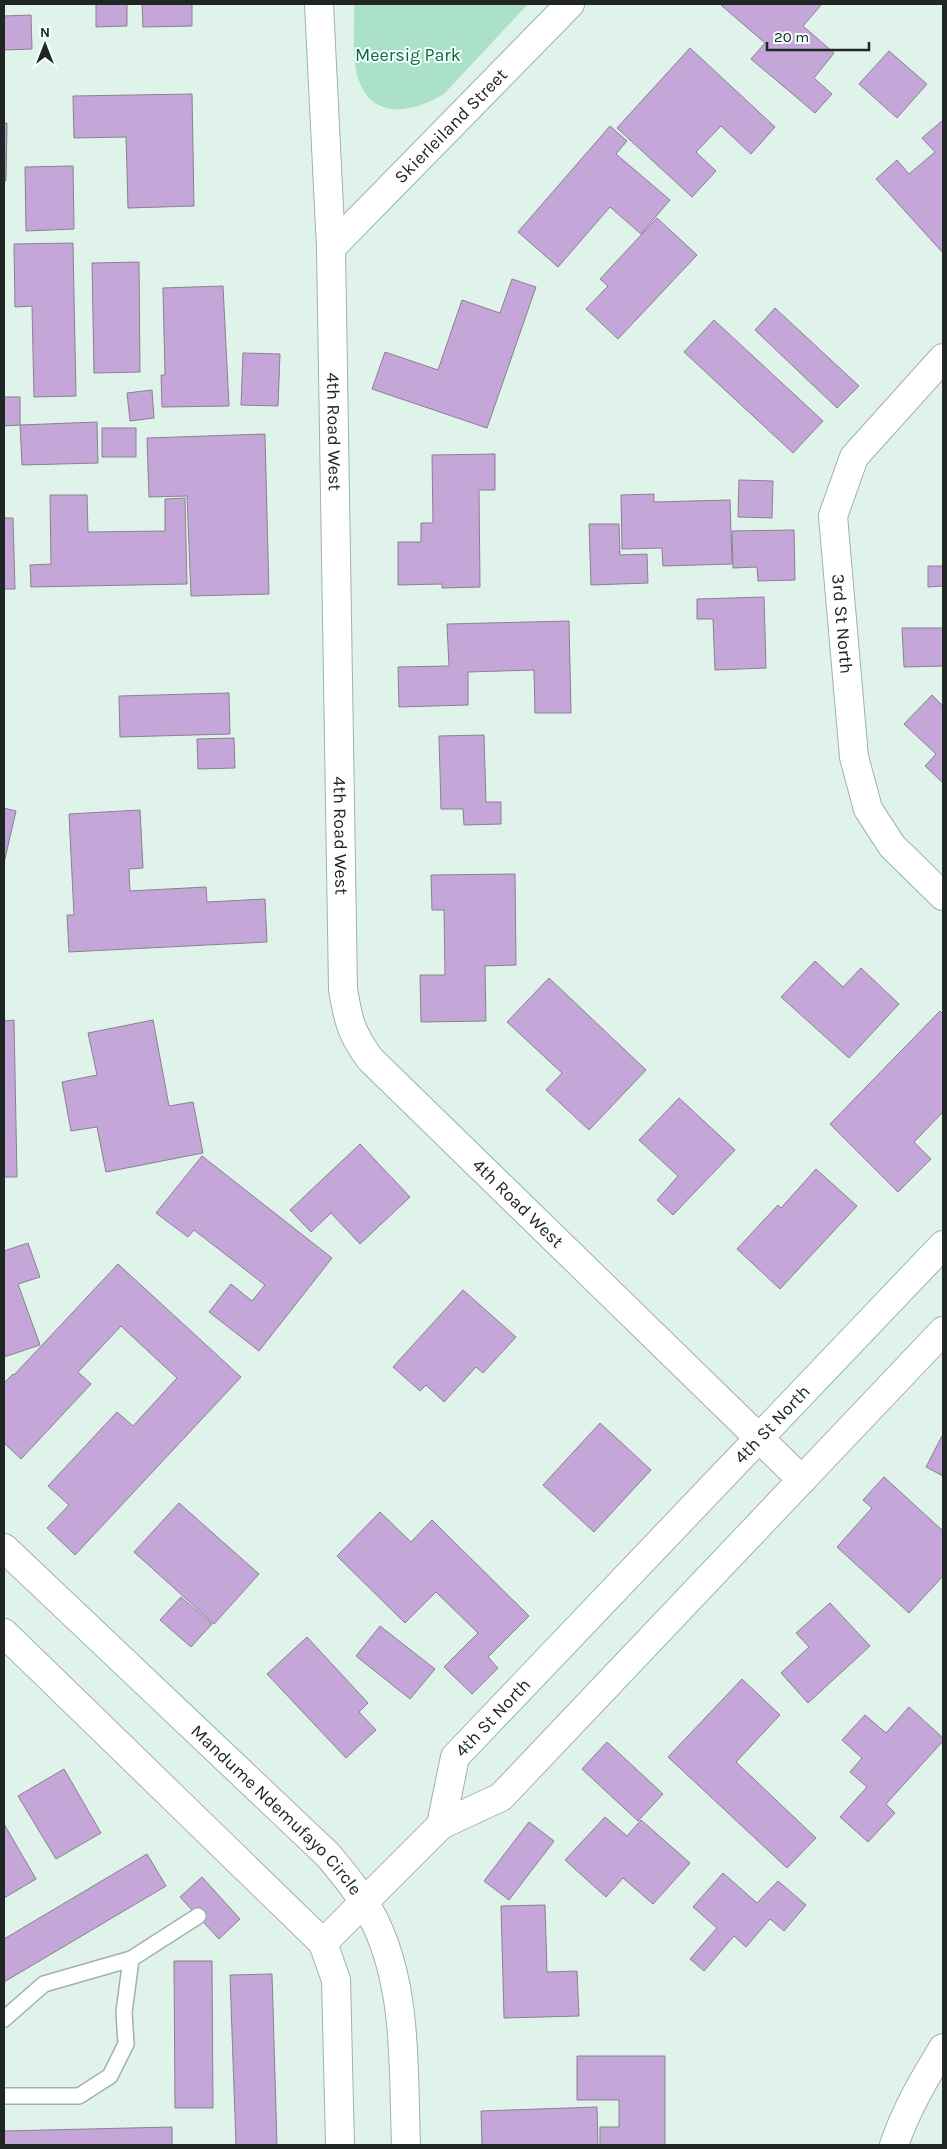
<svg xmlns="http://www.w3.org/2000/svg" width="947" height="2149" viewBox="0 0 947 2149" font-family="Karla,sans-serif">
<rect width="100%" height="100%" fill="#e0f3ea"/>
<path fill="#abe0c9" d="M354,4H528L444,94C416,111 374,122 359,81C351,61 355,26 354,4Z"/>
<path fill="#c5a6d9" stroke="#89818f" d="M96,4H127V26L96,27Z
M142,4H192V26L143,27Z
M722,4H822L803,26L834,53L814,78L832,94L815,113L751,59L765,43L721,5Z
M31,15L32,49L4,50V16Z
M690,48L775,127L751,154L721,126L696,152L716,171L692,197L617,128Z
M889,51L927,84L897,118L859,84Z
M192,94L194,206L128,208L126,137L74,138L73,96Z
M943,120V253L876,179L897,160L909,174L935,152L922,138Z
M4,123H7L6,181H4Z
M610,126L627,141L616,154L670,200L641,234L610,207L558,267L518,232Z
M73,166L74,229L26,231L25,167Z
M657,218L697,255L618,339L586,309L608,286L600,279Z
M73,243L76,396L34,397L32,306L15,307L14,244Z
M139,262L140,372L94,373L92,263Z
M512,279L536,287L487,428L372,389L385,352L438,370L462,300L500,313Z
M223,286L229,406L162,407L161,375H165L163,288Z
M775,308L859,386L837,408L755,330Z
M714,320L823,421L793,453L684,352Z
M243,353L280,354L278,406L241,405Z
M152,390L154,418L130,421L127,393Z
M4,397H20V425L4,426Z
M97,422L98,463L22,465L20,425Z
M102,428H136V457H102Z
M265,434L269,594L191,596L187,496L149,497L147,438Z
M495,454V490H479L480,587L442,588V584L398,585V542H421V523H433L432,455Z
M739,480L773,481L772,518L738,517Z
M654,494V502L730,500L732,564L663,566L662,548L622,549L621,495Z
M50,495H87L88,532L165,531V499L185,498L187,584L31,587L30,565L51,564Z
M4,518H13L15,589H4Z
M589,524H619L620,555L647,554L648,583L591,585Z
M794,530L795,580L758,581L757,567L733,568L732,531Z
M928,566H943V586L928,587Z
M764,597L766,668L715,670L713,619H697V599Z
M569,621L571,713H535L534,670L468,672V705L399,707L398,667L449,666L447,624Z
M902,628H943V666L904,667Z
M229,693L230,734L120,737L119,696Z
M932,695L943,706V783L925,766L936,754L904,724Z
M484,735L486,802H501V824L464,825L463,809H441L439,736Z
M234,738L235,768L198,769L197,739Z
M4,808L16,811L4,863Z
M140,810L143,868L129,869L130,891L206,887L207,902L265,899L267,942L69,952L67,915H74L69,814Z
M515,874L516,965L485,966L486,1021L421,1022L420,975H445L444,910H432L431,875Z
M815,961L843,987L861,968L899,1004L849,1058L781,997Z
M549,978L646,1070L589,1130L546,1090L562,1073L507,1022Z
M940,1011L943,1014V1112L914,1142L931,1159L898,1192L830,1124Z
M14,1020L17,1177H4V1021Z
M153,1020L169,1106L193,1102L203,1153L106,1172L97,1127L71,1131L62,1082L97,1075L88,1033Z
M679,1098L735,1150L673,1215L657,1200L678,1176L639,1140Z
M360,1144L410,1197L360,1244L331,1213L311,1232L290,1210Z
M202,1156L332,1258L259,1351L209,1312L231,1284L252,1301L265,1285L194,1230L188,1237L156,1213Z
M816,1169L857,1206L780,1289L737,1249L778,1205L781,1208Z
M28,1243L40,1277L18,1284L40,1345L4,1357V1251Z
M118,1264L241,1377L75,1555L47,1528L69,1505L48,1486L117,1412L133,1426L177,1378L121,1326L78,1372L91,1384L21,1459L4,1443V1383L13,1374L14,1375Z
M463,1290L516,1337L483,1373L476,1367L444,1402L426,1385L420,1391L393,1367Z
M600,1423L651,1470L594,1532L543,1485Z
M943,1434V1476L926,1467Z
M884,1477L943,1531V1576L909,1613L837,1547L872,1508L863,1500Z
M179,1503L259,1574L214,1624L134,1552Z
M380,1512L411,1542L432,1520L529,1616L488,1657L498,1668L472,1694L444,1667L478,1633L436,1592L405,1623L337,1556Z
M181,1597L212,1624L191,1647L160,1620Z
M830,1603L870,1646L808,1703L781,1673L809,1647L796,1633Z
M380,1626L435,1669L410,1699L356,1656Z
M307,1637L368,1703L359,1712L376,1730L346,1758L267,1674Z
M742,1679L780,1715L736,1762L816,1838L787,1868L668,1757Z
M909,1707L943,1738V1741L886,1804L895,1813L868,1842L840,1817L867,1787L850,1772L862,1758L842,1740L865,1715L886,1733Z
M607,1742L663,1794L638,1821L582,1769Z
M64,1769L101,1833L56,1859L18,1796Z
M605,1817L627,1836L641,1820L690,1863L653,1904L623,1878L606,1897L565,1860Z
M529,1822L554,1841L509,1900L484,1881Z
M4,1824L36,1879L4,1898Z
M147,1854L166,1886L4,1982V1939Z
M723,1873L757,1903L778,1881L806,1905L784,1931L770,1919L746,1947L734,1936L704,1971L690,1959L717,1928L693,1907Z
M202,1877L240,1919L219,1939L180,1897Z
M545,1905L547,1972L577,1971L579,2016L504,2018L501,1906Z
M174,1961H212L213,2108H175Z
M272,1974L277,2145H236L230,1975Z
M577,2056H665V2145H600V2127H619V2100H577Z
M597,2107L598,2145H482L481,2111Z
M172,2127V2145H4V2131Z"/>
<g fill="none" stroke-linecap="round" stroke-linejoin="round">
<defs>
<path id="lane" d="M4,2019L44,1984L131,1959L198,1916
M4,2096H79L110,2076L126,2044L124,2012L131,1959"/>
<g id="street">
<path id="s1" d="M319,4L331,248L343,989C348,1020 351,1033 370,1059L802,1480"/>
<path id="s2" d="M331,248L570,4"/>
<path id="s3" d="M943,358L854,457L833,516L854,757L868,809L892,846L943,896"/>
<path id="s4" d="M4,1548L328,1855C346,1877 364,1898 376,1924C408,1992 403,2071 406,2145"/>
<path d="M4,1633L323,1943L336,1980L340,2145"/>
<path id="s5" d="M441,1825L455,1757L943,1245"/>
<path d="M323,1943L441,1825L501,1797L943,1331"/>
<path d="M894,2145C906,2110 924,2079 943,2048"/>
</g>
</defs>
<use href="#lane" stroke="#a1b2aa" stroke-width="18"/>
<use href="#street" stroke="#a1b2aa" stroke-width="30"/>
<use href="#lane" stroke="#fff" stroke-width="15"/>
<use href="#street" stroke="#fff" stroke-width="28"/>
</g>
<g text-anchor="middle" dominant-baseline="central" stroke-width="4" stroke-linejoin="round" paint-order="stroke">
<g font-size="18" fill="#11654a" stroke="#f0fff8">
<text x="408" y="55">Meersig Park</text>
</g>
<g font-size="18" fill="#202623" stroke="#f0fff8">
<text stroke="none"><textPath href="#s2" startOffset="171">Skierleiland Street</textPath></text>
<text stroke="none"><textPath href="#s1" startOffset="428">4th Road West</textPath></text>
<text stroke="none"><textPath href="#s3" startOffset="304">3rd St North</textPath></text>
<text stroke="none"><textPath href="#s1" startOffset="832">4th Road West</textPath></text>
<text stroke="none"><textPath href="#s1" startOffset="1268">4th Road West</textPath></text>
<text stroke="none"><textPath href="#s5" startOffset="529">4th St North</textPath></text>
<text stroke="none"><textPath href="#s5" startOffset="124">4th St North</textPath></text>
<text stroke="none"><textPath href="#s4" startOffset="378">Mandume Ndemufayo Circle</textPath></text>
</g>
</g>
<rect width="947" height="2149" fill="none" stroke="#202623" stroke-width="10"/>
<g transform="translate(45 45)" stroke="#f0fff8" stroke-width="4" paint-order="stroke">
<path d="M0-4L9 19L0 12L-9 19Z" fill="#202623"/>
<text y="-8" font-size="14" font-weight="bold" text-anchor="middle" fill="#202623">N</text>
</g>
<path d="M767 42v8h102v-8" fill="none" stroke="#202623" stroke-width="2.5"/>
<text x="774" y="42" font-size="15" fill="#202623" stroke="#f0fff8" stroke-width="4" paint-order="stroke">20 m</text>
</svg>
